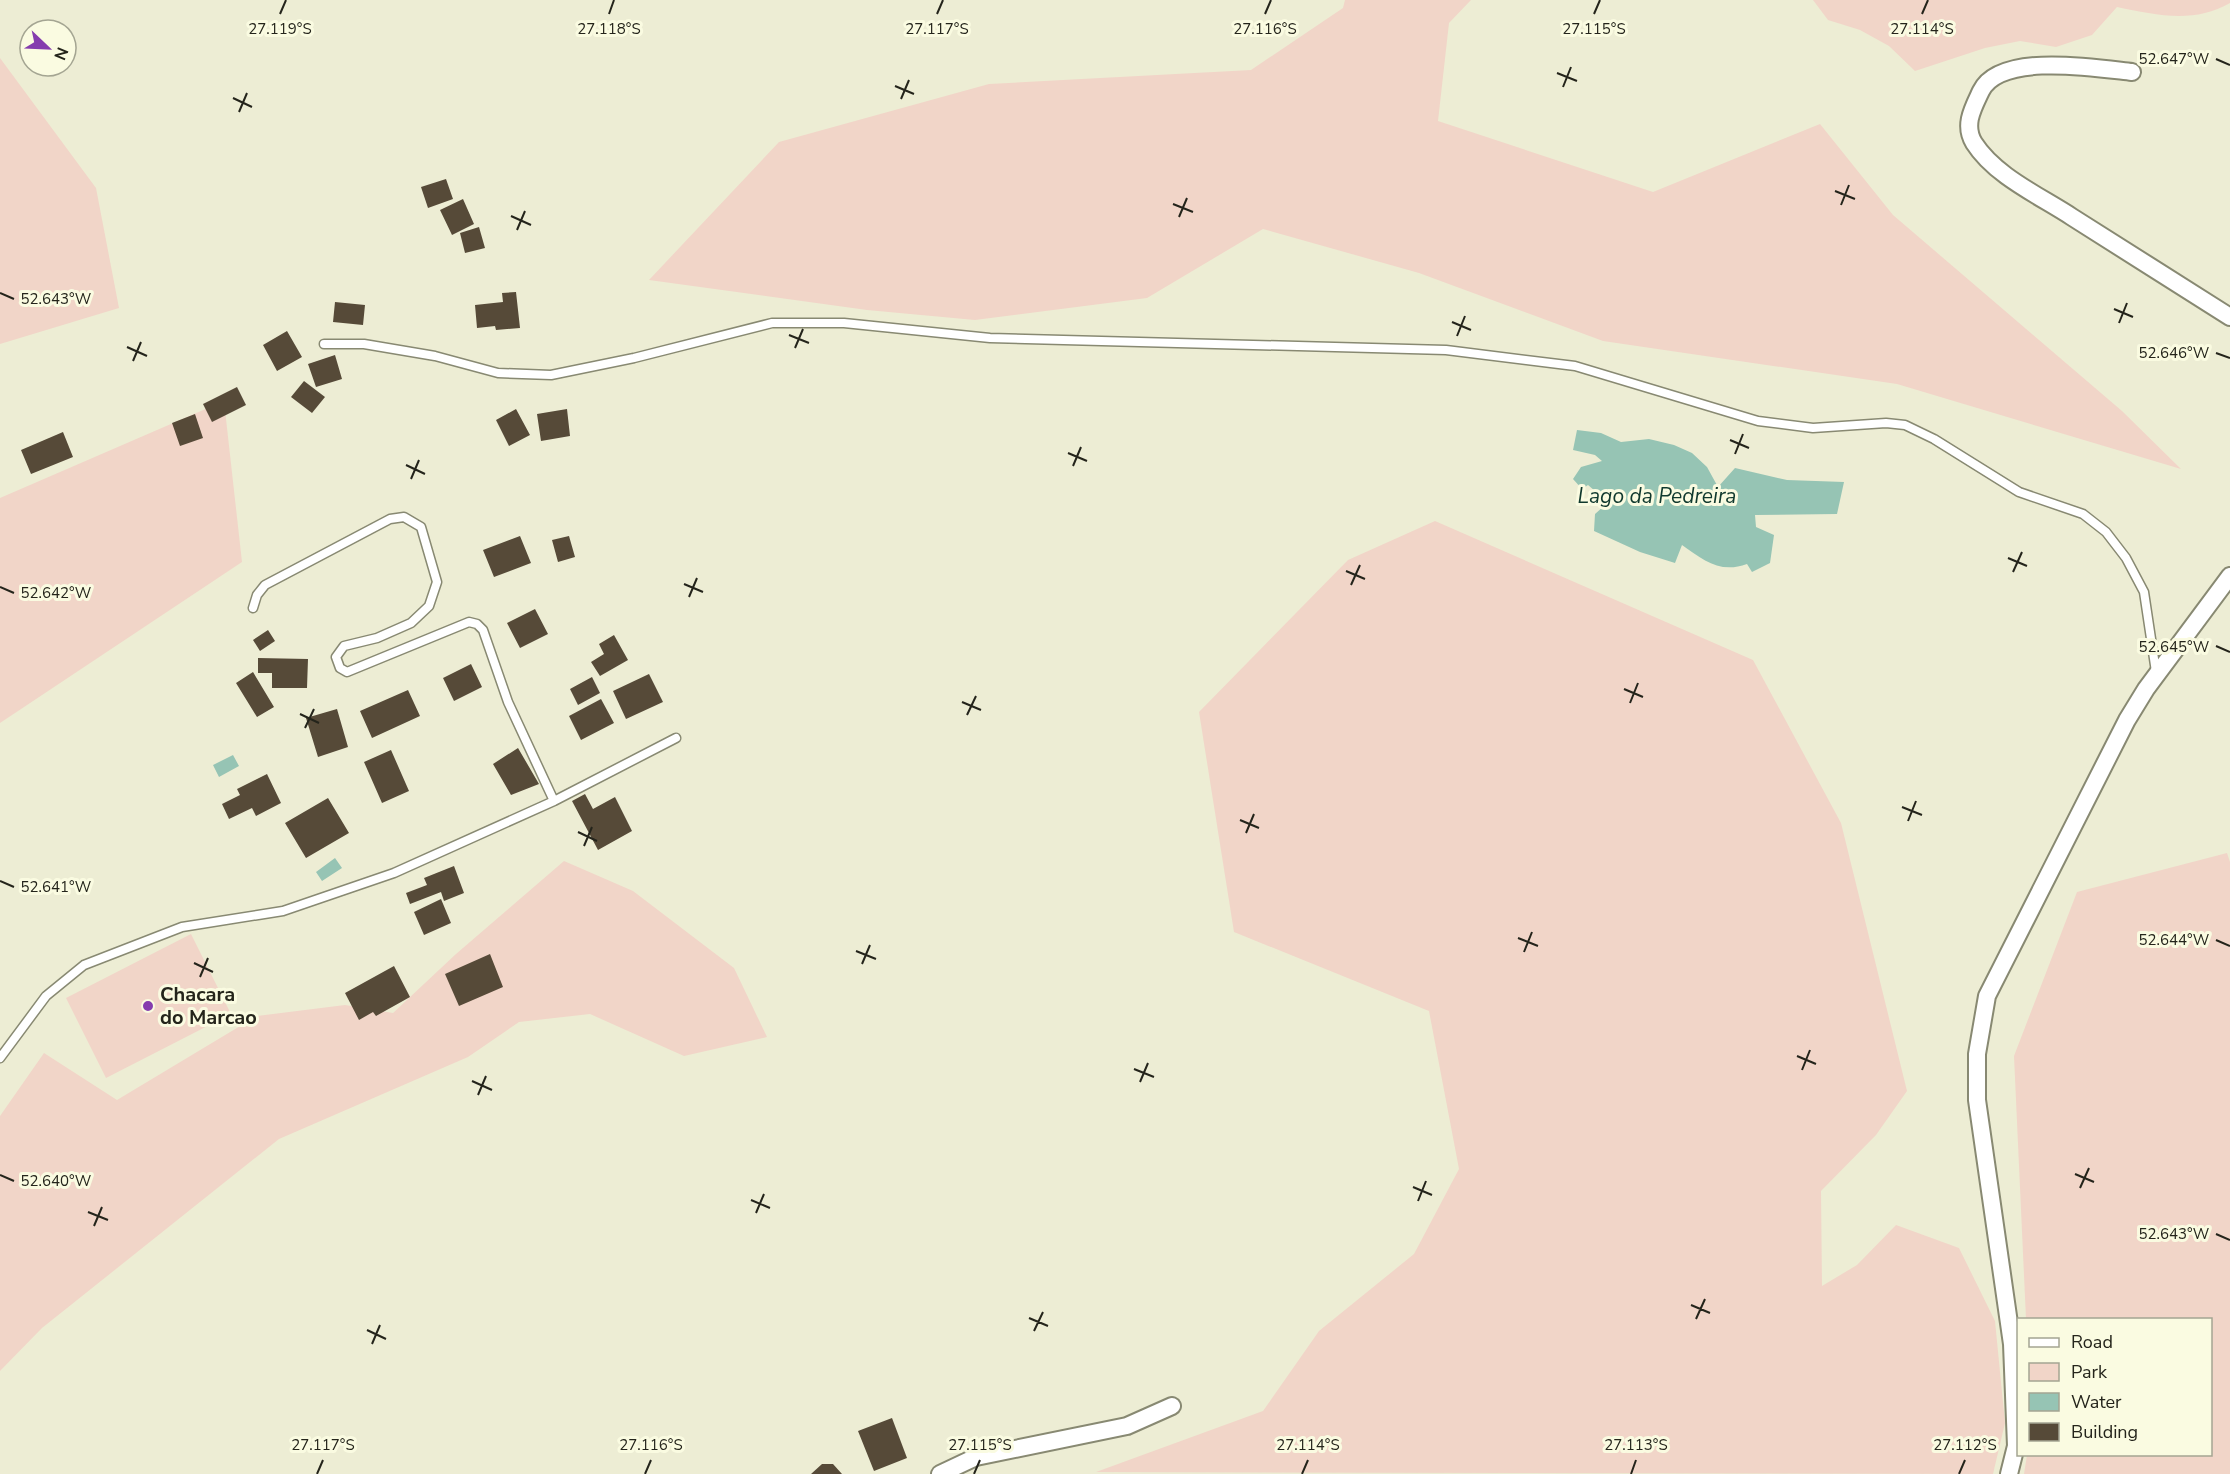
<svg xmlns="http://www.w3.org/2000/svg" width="2230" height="1474" viewBox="0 0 2230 1474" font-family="'Nunito Sans',sans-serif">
<rect width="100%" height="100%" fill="#ededd4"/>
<path fill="#f1d5c8" d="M1345,0H1471L1449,23L1438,121L1653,192L1820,124L1893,215L2122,411L2181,469L1897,384L1603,341L1419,273L1263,229L1147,298L975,320L867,310L649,280L779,142L989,84L1251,70L1343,8Z
M1813,0H2230V3C2194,24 2156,15 2117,7L2092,35L2056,47L2020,41L1985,48L1915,71L1889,46L1860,30L1828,20Z
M0,58L96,188L119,308L0,344Z
M224,401L242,562L0,723V498Z
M1435,521L1753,660L1841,823L1907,1091L1876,1135L1821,1191L1822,1286L1857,1265L1896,1225L1959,1248L1995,1321L2005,1423L1993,1474L1096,1472L1263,1411L1319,1331L1414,1254L1459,1169L1429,1011L1234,932L1199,712L1348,560Z
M2227,853L2230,862V1474H2024L2027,1455L2210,1454V1320L2026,1319L2014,1056L2077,892Z
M564,861L633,891L734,968L767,1037L684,1056L590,1014L519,1022L468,1057L279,1139L42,1328L0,1371V1116L44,1053L117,1100L257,1016L345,1005L393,1013L456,954Z
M191,934L231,1014L106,1078L66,998Z"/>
<path fill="#96c4b4" d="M1577,430L1601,433L1621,442L1649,439L1674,445L1692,453L1707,467L1718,487L1735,468L1787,480L1844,482L1837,514L1755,515L1756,527L1774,535L1770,563L1752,572L1747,564C1720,574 1703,560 1682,545L1675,563L1640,552L1594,531L1595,514L1604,506L1602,497L1588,485L1582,489L1573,479L1581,467L1602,461L1595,455L1573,450Z
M233,755L239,766L219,777L213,765Z
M335,858L342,868L322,881L316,872Z"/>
<path fill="#564a38" d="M446,179L453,199L428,208L421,187Z
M463,199L474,224L452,235L440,210Z
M479,227L485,248L465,253L460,233Z
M516,292L520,328L496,330L495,326L477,328L475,305L503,302L502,293Z
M335,302L365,305L363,325L333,322Z
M287,331L302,357L277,371L263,345Z
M335,355L342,379L316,387L308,364Z
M304,381L325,397L312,413L291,397Z
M237,387L246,405L212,422L203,404Z
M516,409L530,435L509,446L496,420Z
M567,409L570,436L541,441L537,414Z
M195,414L203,438L180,446L172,423Z
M63,432L73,457L31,474L21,450Z
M520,536L531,563L494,577L483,550Z
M569,536L575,557L558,562L552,540Z
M535,609L548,634L520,648L507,623Z
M268,630L275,641L260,651L253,640Z
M614,635L628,660L600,676L591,662L604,654L599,644Z
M258,658L308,659L307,688H272V673H258Z
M471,664L482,687L454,701L443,678Z
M253,672L274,707L257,717L236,683Z
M649,674L663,702L626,719L613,691Z
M592,677L600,693L578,705L570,689Z
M408,690L420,716L372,738L360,711Z
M601,699L614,723L581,740L569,716Z
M337,709L348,747L318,757L306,718Z
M518,748L539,784L511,795L493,764Z
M391,750L409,791L382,803L364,762Z
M267,774L281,803L256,816L252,808L229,819L222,804L240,795L237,789Z
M585,794L593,809L615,797L632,831L598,850L572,801Z
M328,798L349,833L306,858L285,823Z
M454,866L464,893L444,901L441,892L410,904L406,893L427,885L424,878Z
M441,899L451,923L424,935L414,912Z
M490,954L503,987L459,1006L445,974Z
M394,966L410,997L376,1016L373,1012L359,1020L345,993Z
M892,1418L907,1458L874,1471L858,1431Z
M822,1464H833L842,1474H811Z"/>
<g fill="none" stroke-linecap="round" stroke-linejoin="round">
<defs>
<path id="service" d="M324,344H364L435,356L498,373L551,375L634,358L772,323H844L990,338L1446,350L1575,366L1758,421L1813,428L1886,423L1905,425L1934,439L2019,492L2083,514L2106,532L2126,558L2144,592L2156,672
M253,608L257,595L265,585L390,519L404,517L421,527L437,582L429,606L411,623L377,638L344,646L336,657L340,668L347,672L469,622L477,624L483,630L508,702L554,801
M0,1058L46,996L84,965L182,927L283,911L394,873L554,801L676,738"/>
<path id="minor" d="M2132,72C2096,68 2000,52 1981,91C1973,108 1963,125 1974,143C1995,176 2040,196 2072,217C2125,250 2177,284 2230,317
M940,1474L976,1457L1127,1426L1172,1406
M2009,1474L2016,1446L2012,1344L1977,1100V1054L1987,996L2127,720L2146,689L2230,576"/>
</defs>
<use href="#service" stroke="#888972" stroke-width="11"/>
<use href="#minor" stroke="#888972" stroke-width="20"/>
<use href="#service" stroke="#fff" stroke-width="8"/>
<use href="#minor" stroke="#fff" stroke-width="16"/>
</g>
<path fill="none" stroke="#24241b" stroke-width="2" d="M280,14L286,0M609,14L614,0M937,14L943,0M1265,14L1271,0M1594,14L1600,0M1922,14L1928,0M2216,59L2230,65M1557,73L1577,81M895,86L914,94M1563,87L1571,67M233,98L252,107M901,99L909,80M239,112L247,93M1835,191L1855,199M1173,204L1193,212M1841,205L1849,185M511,216L531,225M1179,217L1187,198M517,230L525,211M0,293L14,299M2114,309L2133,317M1452,322L1471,330M2119,323L2127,303M789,335L809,343M1457,336L1465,316M127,347L147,356M795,348L803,329M2216,353L2230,358M133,361L141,342M1730,440L1749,448M1068,453L1087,461M1735,454L1743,434M406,465L425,474M1073,466L1081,447M411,479L419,460M2008,558L2027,566M1346,571L1365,579M2013,572L2022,552M684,584L703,592M1351,585L1360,565M0,587L14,593M689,597L697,578M2216,646L2230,652M1624,689L1643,697M962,702L981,710M1630,703L1638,683M300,714L319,723M967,715L976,696M305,728L314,709M1902,807L1922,815M1240,820L1259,828M1908,821L1916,801M578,832L597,841M1246,833L1254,814M584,846L592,827M0,881L14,887M1518,938L1538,946M2216,940L2230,946M856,951L876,959M1524,952L1532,932M194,963L213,972M862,964L870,945M200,977L208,958M1797,1056L1816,1064M1134,1069L1154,1077M1802,1070L1810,1050M472,1081L492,1090M1140,1082L1148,1063M478,1095L486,1076M2075,1174L2094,1182M0,1175L14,1181M1413,1187L1432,1195M2080,1188L2089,1168M751,1200L770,1208M1418,1201L1426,1181M88,1212L108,1220M756,1213L764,1194M94,1226L102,1207M2216,1234L2230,1240M1691,1305L1710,1313M1029,1318L1048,1326M1696,1319L1705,1299M367,1330L386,1339M1034,1331L1043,1312M372,1344L380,1325M317,1474L323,1460M645,1474L651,1460M974,1474L980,1460M1302,1474L1308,1460M1631,1474L1636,1460M1959,1474L1965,1460"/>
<circle fill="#853cae" stroke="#fafbe1" stroke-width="2" cx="148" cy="1006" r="6"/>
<g text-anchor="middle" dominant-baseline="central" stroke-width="6" stroke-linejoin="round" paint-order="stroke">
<g font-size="20" font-weight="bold" fill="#24241b" stroke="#fafbe1" text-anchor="start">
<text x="160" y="994">Chacara<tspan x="160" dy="23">do Marcao</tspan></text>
</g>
<g font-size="21" font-style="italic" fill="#10392e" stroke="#fafbe1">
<text x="1657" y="496">Lago da Pedreira</text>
</g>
</g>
<g font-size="15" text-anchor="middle" fill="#24241b" stroke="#fafbe1" stroke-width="6" stroke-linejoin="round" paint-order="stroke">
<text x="280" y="34">27.119°S</text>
<text x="609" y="34">27.118°S</text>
<text x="937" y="34">27.117°S</text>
<text x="1265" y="34">27.116°S</text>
<text x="1594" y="34">27.115°S</text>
<text x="1922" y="34">27.114°S</text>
<text x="2174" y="64">52.647°W</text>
<text x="56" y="304">52.643°W</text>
<text x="2174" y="358">52.646°W</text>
<text x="56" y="598">52.642°W</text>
<text x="2174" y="652">52.645°W</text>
<text x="56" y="892">52.641°W</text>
<text x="2174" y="945">52.644°W</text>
<text x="56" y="1186">52.640°W</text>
<text x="2174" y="1239">52.643°W</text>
<text x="323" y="1450">27.117°S</text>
<text x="651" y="1450">27.116°S</text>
<text x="980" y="1450">27.115°S</text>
<text x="1308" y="1450">27.114°S</text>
<text x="1636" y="1450">27.113°S</text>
<text x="1965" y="1450">27.112°S</text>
</g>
<rect x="2017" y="1318" width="195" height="138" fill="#fafbe1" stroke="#a4a592" stroke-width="1.5"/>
<rect x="2029" y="1338" width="30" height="9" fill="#ffffff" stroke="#a4a592" stroke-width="1.5"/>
<text x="2071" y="1348" font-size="18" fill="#24241b">Road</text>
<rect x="2029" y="1363" width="30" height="18" fill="#f1d5c8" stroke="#a4a592" stroke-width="1.5"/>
<text x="2071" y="1378" font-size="18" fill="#24241b">Park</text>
<rect x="2029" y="1393" width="30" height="18" fill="#96c4b4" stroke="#a4a592" stroke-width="1.5"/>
<text x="2071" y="1408" font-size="18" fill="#24241b">Water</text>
<rect x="2029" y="1423" width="30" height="18" fill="#564a38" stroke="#a4a592" stroke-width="1.5"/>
<text x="2071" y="1438" font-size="18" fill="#24241b">Building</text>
<g transform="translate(48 48) rotate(113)"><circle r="28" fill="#fafbe1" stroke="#a4a592" stroke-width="1.5"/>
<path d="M0-4.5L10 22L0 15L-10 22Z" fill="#853cae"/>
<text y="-9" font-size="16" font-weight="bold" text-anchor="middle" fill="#24241b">N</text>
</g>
</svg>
